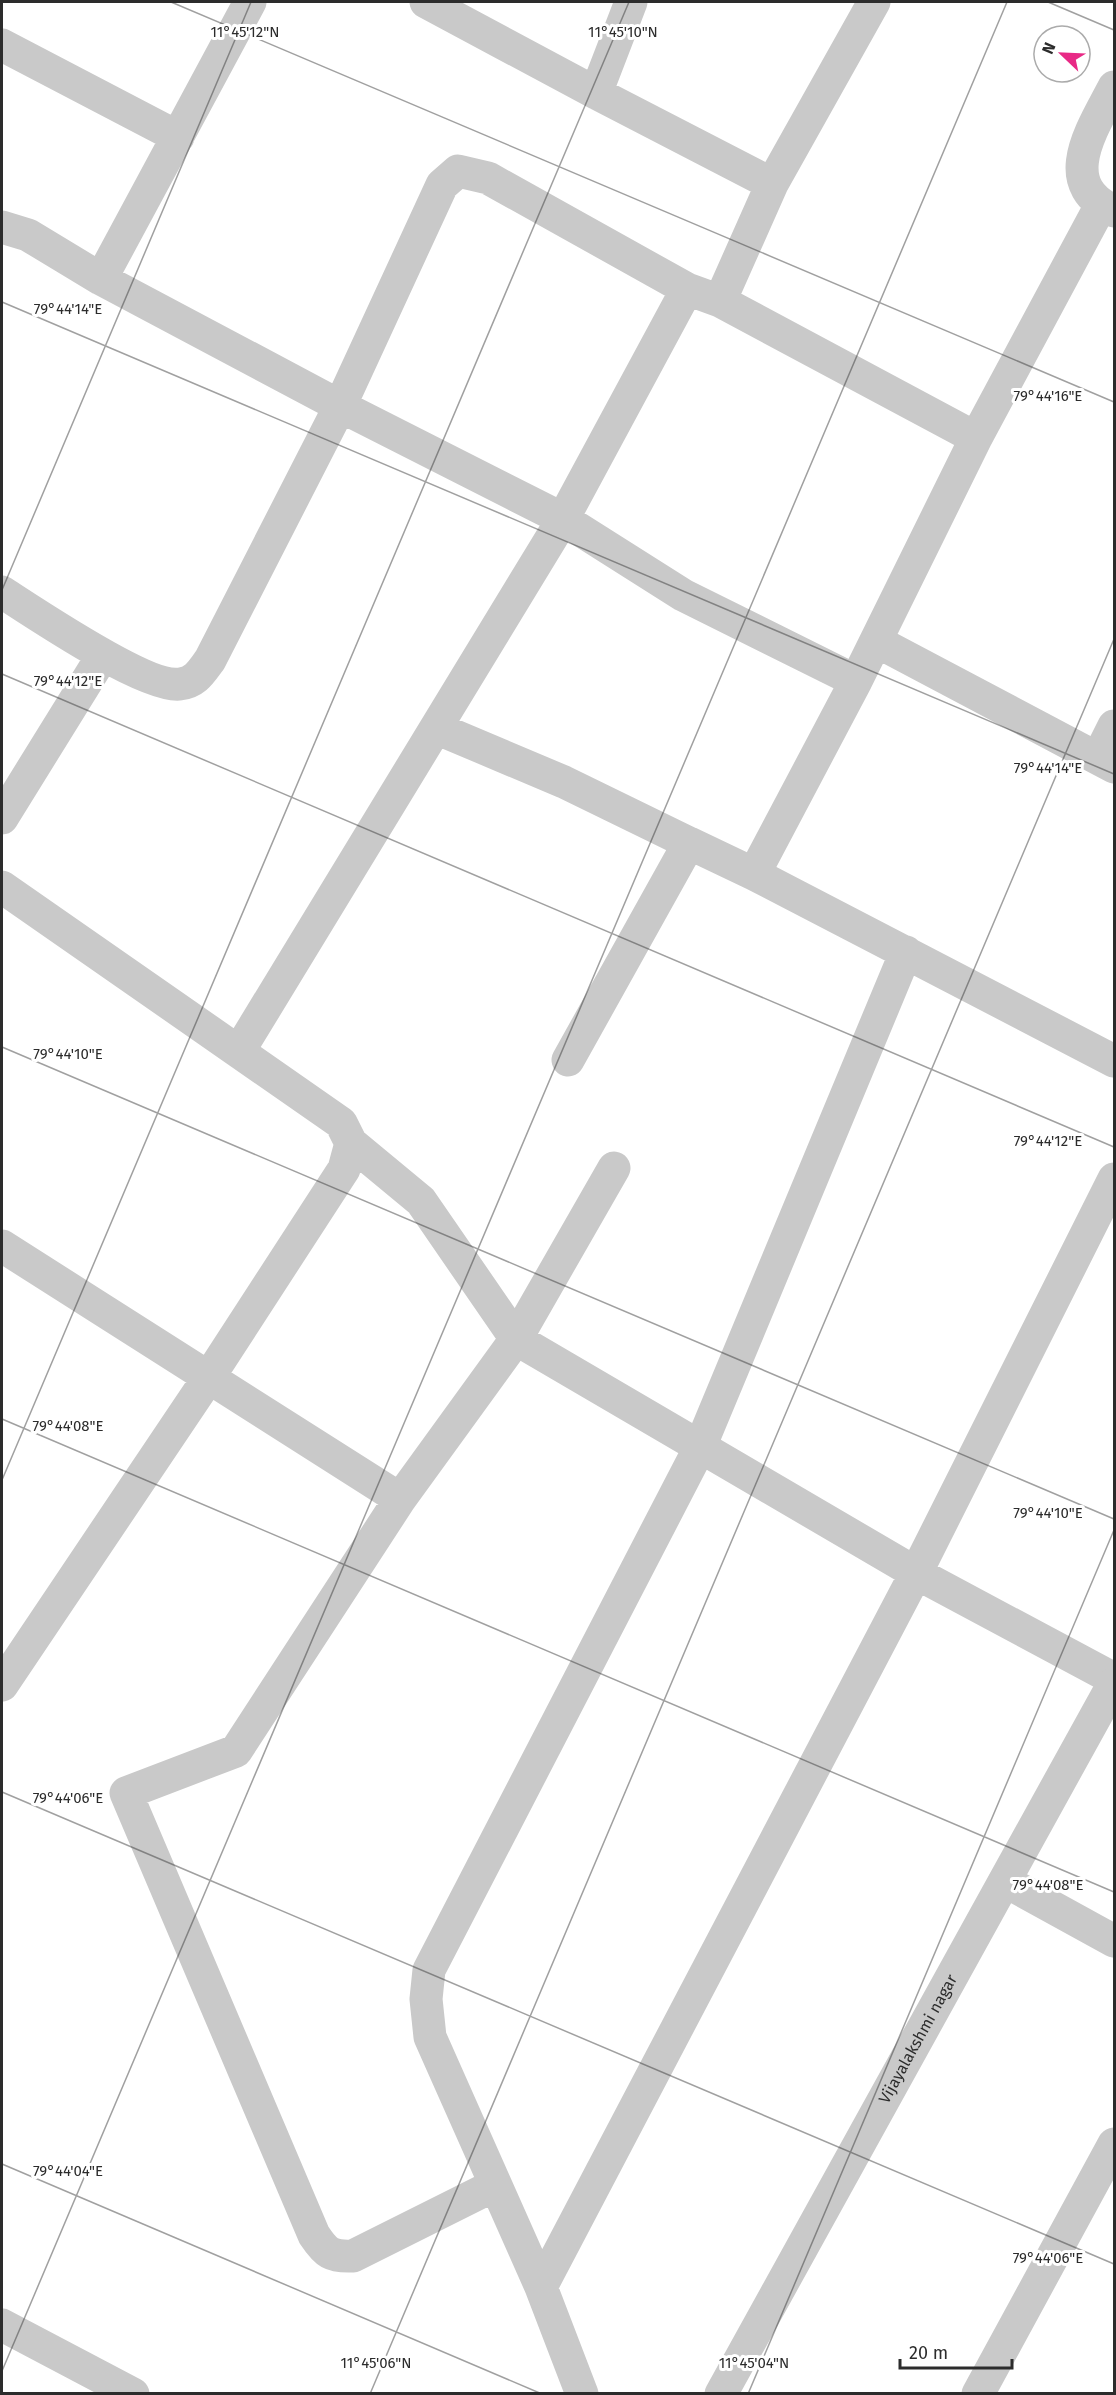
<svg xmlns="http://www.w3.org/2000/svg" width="1116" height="2395" viewBox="0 0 1116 2395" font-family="'Fira Sans',sans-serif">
<rect width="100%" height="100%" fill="#fff"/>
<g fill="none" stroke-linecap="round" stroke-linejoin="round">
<path stroke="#c9c9c9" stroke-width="33" d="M426,2L596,93L772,184
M2,45L178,137
M1114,87C1093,128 1054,184 1114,211
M596,93L631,2
M2,227L28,235L101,279L340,406L563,519L683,595L856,681
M101,279L250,2
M720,301L772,184L874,2
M2,592C33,612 147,689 180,684C196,682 201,672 210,660L340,406L442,185L458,171L488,178L687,289L720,301L976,438
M876,641L1114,767
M436,728L564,782L689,843
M1098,758L1114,726
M2,818L103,655
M754,874L856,681L976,438L1101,205
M2,887L341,1123L351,1143L344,1169L209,1377L2,1685
M239,1051L563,519L687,289
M568,1060L689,843L754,874L1114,1061
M351,1143L421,1201L516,1339L614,1168
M2,1246L400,1499
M1005,1881L1114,1941
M495,2185L353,2256C331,2257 326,2253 314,2235L126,1793L236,1751L400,1499L516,1339L916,1573L1114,1679
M541,2287L916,1573L1114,1179
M2,2325L133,2394
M582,2394L541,2287L430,2037L426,1999L429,1970L700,1447L906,952
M978,2394L1114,2144"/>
<path stroke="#c9c9c9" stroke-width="33" id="s1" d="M721,2394L1114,1683"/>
</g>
<path fill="none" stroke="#2c2c2c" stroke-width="1.5" stroke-opacity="0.45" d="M171,2L1114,402M1048,2L1114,30M2,302L1114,774M2,590L251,2M2,674L1114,1147M2,1047L1114,1519M2,1419L1114,1892M2,1480L629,2M2,1792L1114,2264M2,2164L542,2394M2,2371L1007,2M370,2394L1114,639M748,2394L1114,1530"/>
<g text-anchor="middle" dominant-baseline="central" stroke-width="6" stroke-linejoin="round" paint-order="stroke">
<g font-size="16" fill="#2c2c2c" stroke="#fff">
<text stroke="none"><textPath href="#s1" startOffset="406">Vijayalakshmi nagar</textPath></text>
</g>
</g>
<g font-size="15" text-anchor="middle" fill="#2c2c2c" stroke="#fff" stroke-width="6" stroke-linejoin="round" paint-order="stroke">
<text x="623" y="37">11°45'10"N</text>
<text x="245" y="37">11°45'12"N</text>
<text x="68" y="314">79°44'14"E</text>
<text x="1048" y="401">79°44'16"E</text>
<text x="68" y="686">79°44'12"E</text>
<text x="1048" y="773">79°44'14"E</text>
<text x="68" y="1059">79°44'10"E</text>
<text x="1048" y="1146">79°44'12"E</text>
<text x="68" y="1431">79°44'08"E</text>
<text x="1048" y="1518">79°44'10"E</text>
<text x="68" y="1803">79°44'06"E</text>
<text x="1048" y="1890">79°44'08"E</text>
<text x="68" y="2176">79°44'04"E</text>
<text x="1048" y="2263">79°44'06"E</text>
<text x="376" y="2368">11°45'06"N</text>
<text x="754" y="2368">11°45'04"N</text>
</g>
<rect width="1116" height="2395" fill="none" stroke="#2c2c2c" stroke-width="6"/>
<g transform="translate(1062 54) rotate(293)"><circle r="28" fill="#ffffff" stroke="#ababab" stroke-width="1.5"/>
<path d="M0-4.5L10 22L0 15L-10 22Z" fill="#e82a86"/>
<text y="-9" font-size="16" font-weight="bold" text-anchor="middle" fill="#2c2c2c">N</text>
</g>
<path d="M900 2359v9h112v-9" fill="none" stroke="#2c2c2c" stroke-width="3"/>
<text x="909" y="2359" font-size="18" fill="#2c2c2c" stroke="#ffffff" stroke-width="4.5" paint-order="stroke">20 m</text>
</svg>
